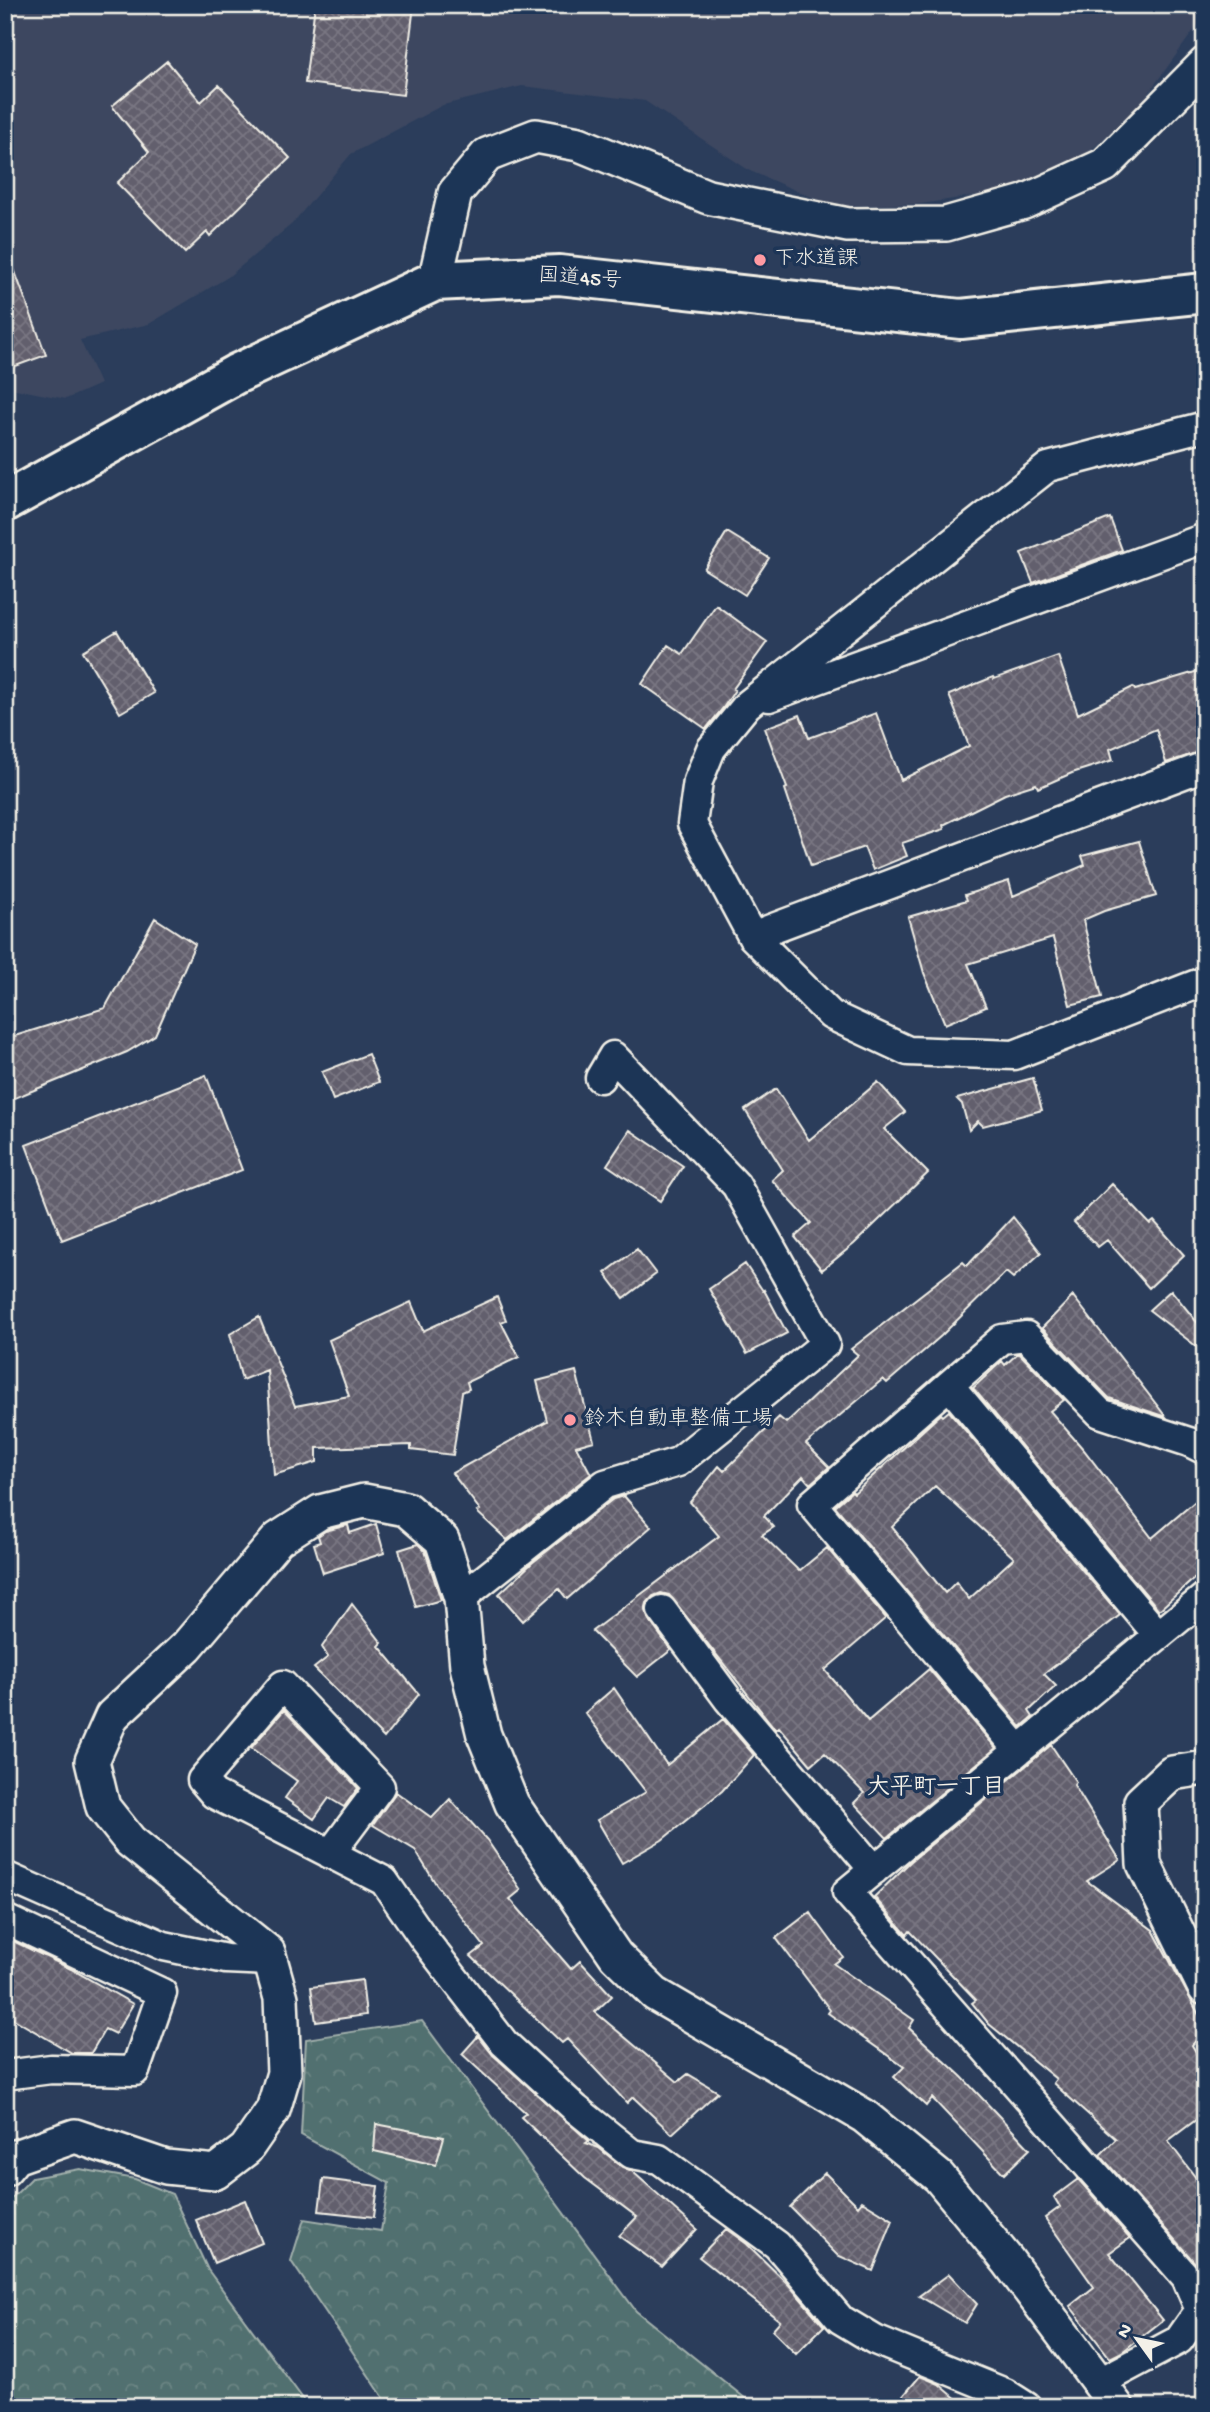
<svg xmlns="http://www.w3.org/2000/svg" width="1210" height="2412" viewBox="0 0 1210 2412" font-family="'Gochi Hand','Klee One',sans-serif">
<defs>
<pattern id="forest-crowns" width="20" height="18" patternUnits="userSpaceOnUse" patternTransform="scale(1.75)"><rect width="20" height="18" fill="#51706f"/><path d="M2 6a3 3 0 1 1 6 0M12 15a3 3 0 1 1 6 0" fill="none" stroke="#6b8584"/></pattern>
<pattern id="building-cross-hatch" width="8" height="8" patternUnits="userSpaceOnUse" patternTransform="scale(1.75)"><rect width="8" height="8" fill="#625f6d"/><path d="M0 0l8 8M0 8l8-8" fill="none" stroke="#797682"/></pattern>
</defs>
<rect width="100%" height="100%" fill="#2b3d5b"/>
<filter id="ink" filterUnits="userSpaceOnUse"><feTurbulence type="fractalNoise" baseFrequency=".0143" numOctaves="2"/><feDisplacementMap in="SourceGraphic" scale="14" xChannelSelector="R" yChannelSelector="G"/><feConvolveMatrix kernelMatrix="1 2 1 2 8 2 1 2 1" color-interpolation-filters="sRGB"/></filter>
<g filter="url(#ink)">
<path fill="#3c4760" d="M5,5H1205V15L1137,109L1072,167L999,192L921,204L833,206L750,171L645,101L522,86L443,105L351,154L292,224L228,277L149,324L80,340L100,384L66,399L5,387Z"/>
<path fill="url(#forest-crowns)" stroke="#a2b0ac" stroke-width="2" d="M422,2021L636,2311L756,2407H390L291,2261L304,2219L381,2231L389,2183L301,2135L306,2039Z
M80,2169L135,2179L172,2194L208,2270L309,2407H5V2229L9,2201L32,2178Z"/>
<path fill="url(#building-cross-hatch)" stroke="#f4f1e8" stroke-width="2" fill-rule="evenodd" d="M315,5H414L403,95L305,83Z
M167,61L201,102L219,85L290,158L210,236L207,232L185,253L117,183L149,152L112,106Z
M8,253L46,355L13,367L5,348V254Z
M1110,518L1122,550L1033,583L1021,553Z
M727,532L769,558L745,595L704,569Z
M716,605L767,642L733,689L735,690L723,708L706,729L642,684L668,645L682,654Z
M117,631L154,693L120,713L83,651Z
M1058,656L1078,714L1133,687L1135,690L1205,669V750L1166,763L1156,729L1110,749L1113,760L1072,773L1038,788L1036,784L1005,794L943,825L944,829L902,843L907,856L873,870L864,847L811,866L785,789L787,788L765,728L800,715L809,738L876,713L901,780L969,746L949,695L993,677L994,679Z
M1139,841L1156,896L1104,911L1083,920L1102,997L1070,1005L1053,938L968,964L986,1007L945,1024L924,973L908,917L967,900L965,895L1009,881L1013,896L1085,865L1082,856Z
M155,918L195,944L155,1035L127,1052L5,1102V1039L105,1008Z
M368,1054L379,1082L333,1100L322,1072Z
M206,1075L242,1170L62,1240L26,1145Z
M1033,1078L1042,1110L983,1126L978,1121L969,1130L962,1104L957,1099Z
M878,1082L905,1112L884,1129L928,1173L854,1244L822,1270L795,1237L811,1223L772,1180L783,1170L745,1110L776,1089L809,1140Z
M630,1130L683,1166L660,1201L607,1165Z
M1112,1184L1150,1224L1154,1221L1184,1255L1149,1288L1107,1240L1098,1247L1074,1222Z
M1013,1217L1041,1253L1013,1278L1006,1272L941,1336L887,1383L883,1379L806,1444L829,1467L810,1484L803,1476L764,1516L774,1527L762,1535L799,1571L827,1548L886,1618L825,1670L868,1721L929,1669L996,1748L887,1838L854,1803L864,1793L825,1753L811,1765L779,1727L776,1730L669,1595L661,1593L653,1596L647,1603L645,1611L649,1620L671,1650L637,1677L592,1631L719,1536L690,1502L719,1466L724,1471L779,1417L786,1423L858,1355L851,1349L963,1262L967,1266Z
M637,1249L656,1274L624,1298L605,1273Z
M745,1264L763,1291L764,1290L787,1333L747,1354L709,1289Z
M1171,1290L1205,1332V1353L1149,1310Z
M1073,1296L1166,1417L1109,1398L1042,1328Z
M497,1297L506,1320L501,1322L519,1357L467,1382L469,1389L462,1392L453,1455L411,1450V1445L317,1448V1462L274,1475L267,1370L242,1380L230,1334L259,1317L295,1406L349,1396L329,1340L411,1302L423,1331Z
M1017,1354H1020L1064,1400L1050,1411L1084,1450L1152,1538L1205,1493V1569L1159,1610L973,1388L1002,1361L1005,1365Z
M576,1371L594,1441L576,1446L591,1474L507,1540L477,1512L480,1510L452,1473L547,1421L537,1381Z
M949,1411L1120,1615L1044,1674L1056,1686L1029,1711L1033,1717L1021,1727L835,1506L852,1491L854,1493L941,1414L943,1416ZM935,1486L1014,1558L969,1599L956,1582L945,1593L892,1527Z
M624,1496L651,1527L567,1599L559,1589L523,1621L499,1594L532,1563L613,1499Z
M376,1524L384,1553L323,1573L314,1544L320,1542L318,1536L325,1531L348,1525L350,1533Z
M418,1544L425,1551L441,1600L416,1607L399,1550Z
M352,1604L382,1643L379,1646L419,1694L384,1738L314,1668L328,1657L322,1647Z
M614,1688L667,1765L723,1719L754,1755L722,1791L662,1840L622,1863L597,1820L646,1792L585,1713Z
M284,1710L358,1788L344,1807L329,1798L314,1819L285,1798L297,1781L251,1748Z
M1051,1745L1076,1782L1074,1785L1120,1860L1087,1881L1153,1930L1205,2026V2030L1192,2045L1205,2068V2113L1168,2141L1205,2190V2279L1198,2266L1100,2155L1116,2139L1053,2083L1056,2079L989,2024L972,2003L976,2000L910,1931L907,1935L874,1897L910,1862Z
M396,1792L432,1818L450,1799L487,1840L521,1890L510,1899L571,1969L580,1961L612,1996L595,2012L678,2082L688,2074L718,2092L672,2134L633,2097L627,2103L567,2039L562,2043L471,1956L484,1946L436,1884L415,1850L373,1825Z
M810,1912L843,1957L834,1964L914,2020L909,2028L962,2077L1030,2149L1004,2174L932,2098L926,2106L894,2077L904,2067L828,2013L830,2010L776,1938Z
M5,1937L71,1969L133,2004L115,2034L105,2029L91,2053H72L5,2014Z
M362,1980L366,2015L316,2022L311,1987Z
M478,2036L493,2055L589,2141L586,2143L599,2148L622,2167L632,2171L697,2229L662,2267L619,2236L637,2217L585,2178L521,2117L526,2113L462,2054Z
M376,2124L444,2137L436,2165L374,2151Z
M825,2173L858,2206L862,2201L893,2220L873,2271L837,2255L790,2207Z
M323,2179L378,2186L374,2217L319,2211Z
M1078,2179L1130,2238L1109,2253L1163,2320L1122,2352L1110,2358L1070,2306L1094,2287L1045,2218L1060,2207L1054,2197Z
M245,2200L262,2243L214,2263L196,2220Z
M726,2229L747,2244L789,2285L824,2326L796,2354L772,2330L780,2321L699,2257Z
M949,2274L977,2304L965,2323L919,2296Z
M920,2376L939,2384L966,2407H894Z"/>
<g fill="none" stroke-linecap="round" stroke-linejoin="round">
<defs>
<path id="minor" d="M1205,426L1048,467L747,705L711,749L698,781L692,824L752,936L831,1015L908,1051L1014,1055L1205,981
M769,697L1205,538
M752,936L1205,766
M949,1385L1158,1635
M461,1598L605,1484L678,1462L825,1344L736,1185L613,1056L600,1078
M662,1610L728,1699L874,1870
M1019,1750L812,1504L1002,1339L1026,1336L1100,1413L1189,1442L1205,1450
M330,1854L380,1787L283,1685L202,1780L214,1794L384,1881L424,1939L504,2043L576,2109L632,2154L659,2159L777,2245L840,2319L875,2340L1005,2393L1027,2407
M5,1876L164,1946L226,1959L271,1961
M5,1919L162,1993L135,2071L51,2069L5,2075
M1098,2383L1179,2340L1200,2310L1186,2277L847,1892L1205,1597"/>
<path id="tertiary" d="M435,281L455,193L487,155L536,136L579,144L708,197L848,225L946,224L1024,202L1105,165L1205,64
M1205,1768L1172,1773L1141,1802L1144,1864L1205,1988
M5,2169L15,2157L75,2136L166,2167L216,2172L246,2149L273,2110L284,2073L281,1998L268,1952L130,1841L103,1807L92,1761L112,1716L187,1646L278,1539L320,1512L364,1501L406,1509L442,1540L461,1598L467,1666L484,1735L512,1804L616,1956L655,1994L864,2116L939,2177L1008,2261L1117,2407"/>
<path id="trunk" d="M5,502L236,374L435,281L559,275L961,319L1205,293"/>
</defs>
<use href="#minor" stroke="#f4f1e8" stroke-width="33"/>
<use href="#tertiary" stroke="#f4f1e8" stroke-width="38"/>
<use href="#trunk" stroke="#f4f1e8" stroke-width="44"/>
<use href="#minor" stroke="#1d3557" stroke-width="28"/>
<use href="#tertiary" stroke="#1d3557" stroke-width="33"/>
<use href="#trunk" stroke="#1d3557" stroke-width="38"/>
</g>
</g>
<g fill="#ff9aa2" stroke="#1d3557" stroke-width="2.5">
<circle cx="760" cy="260" r="7"/>
<circle cx="570" cy="1420" r="7"/>
</g>
<g text-anchor="middle" dominant-baseline="central" stroke-width="7" stroke-linejoin="round" paint-order="stroke">
<g font-size="21" fill="#f4f1e8" stroke="#1d3557" text-anchor="start">
<text x="774" y="260">下水道課</text>
<text x="584" y="1420">鈴木自動車整備工場</text>
</g>
<g font-size="21" fill="#f4f1e8" stroke="#1d3557">
<text transform="translate(580 280) rotate(4)">国道45号</text>
</g>
<g font-size="23" font-weight="bold" fill="#f4f1e8" stroke="#1d3557">
<text x="936" y="1788">大平町一丁目</text>
</g>
</g>
<rect width="1210" height="2412" fill="none" stroke="#1d3557" stroke-width="28"/>
<rect x="14" y="14" width="1182" height="2384" fill="none" stroke="#f4f1e8" stroke-width="2.5" filter="url(#ink)"/>
<g transform="translate(1137 2339) rotate(303)" stroke="#1d3557" stroke-width="5" paint-order="stroke">
<path d="M0-5L12 26L0 18L-12 26Z" fill="#f4f1e8"/>
<text y="-10" font-size="19" font-weight="bold" text-anchor="middle" fill="#f4f1e8">N</text>
</g>
</svg>
